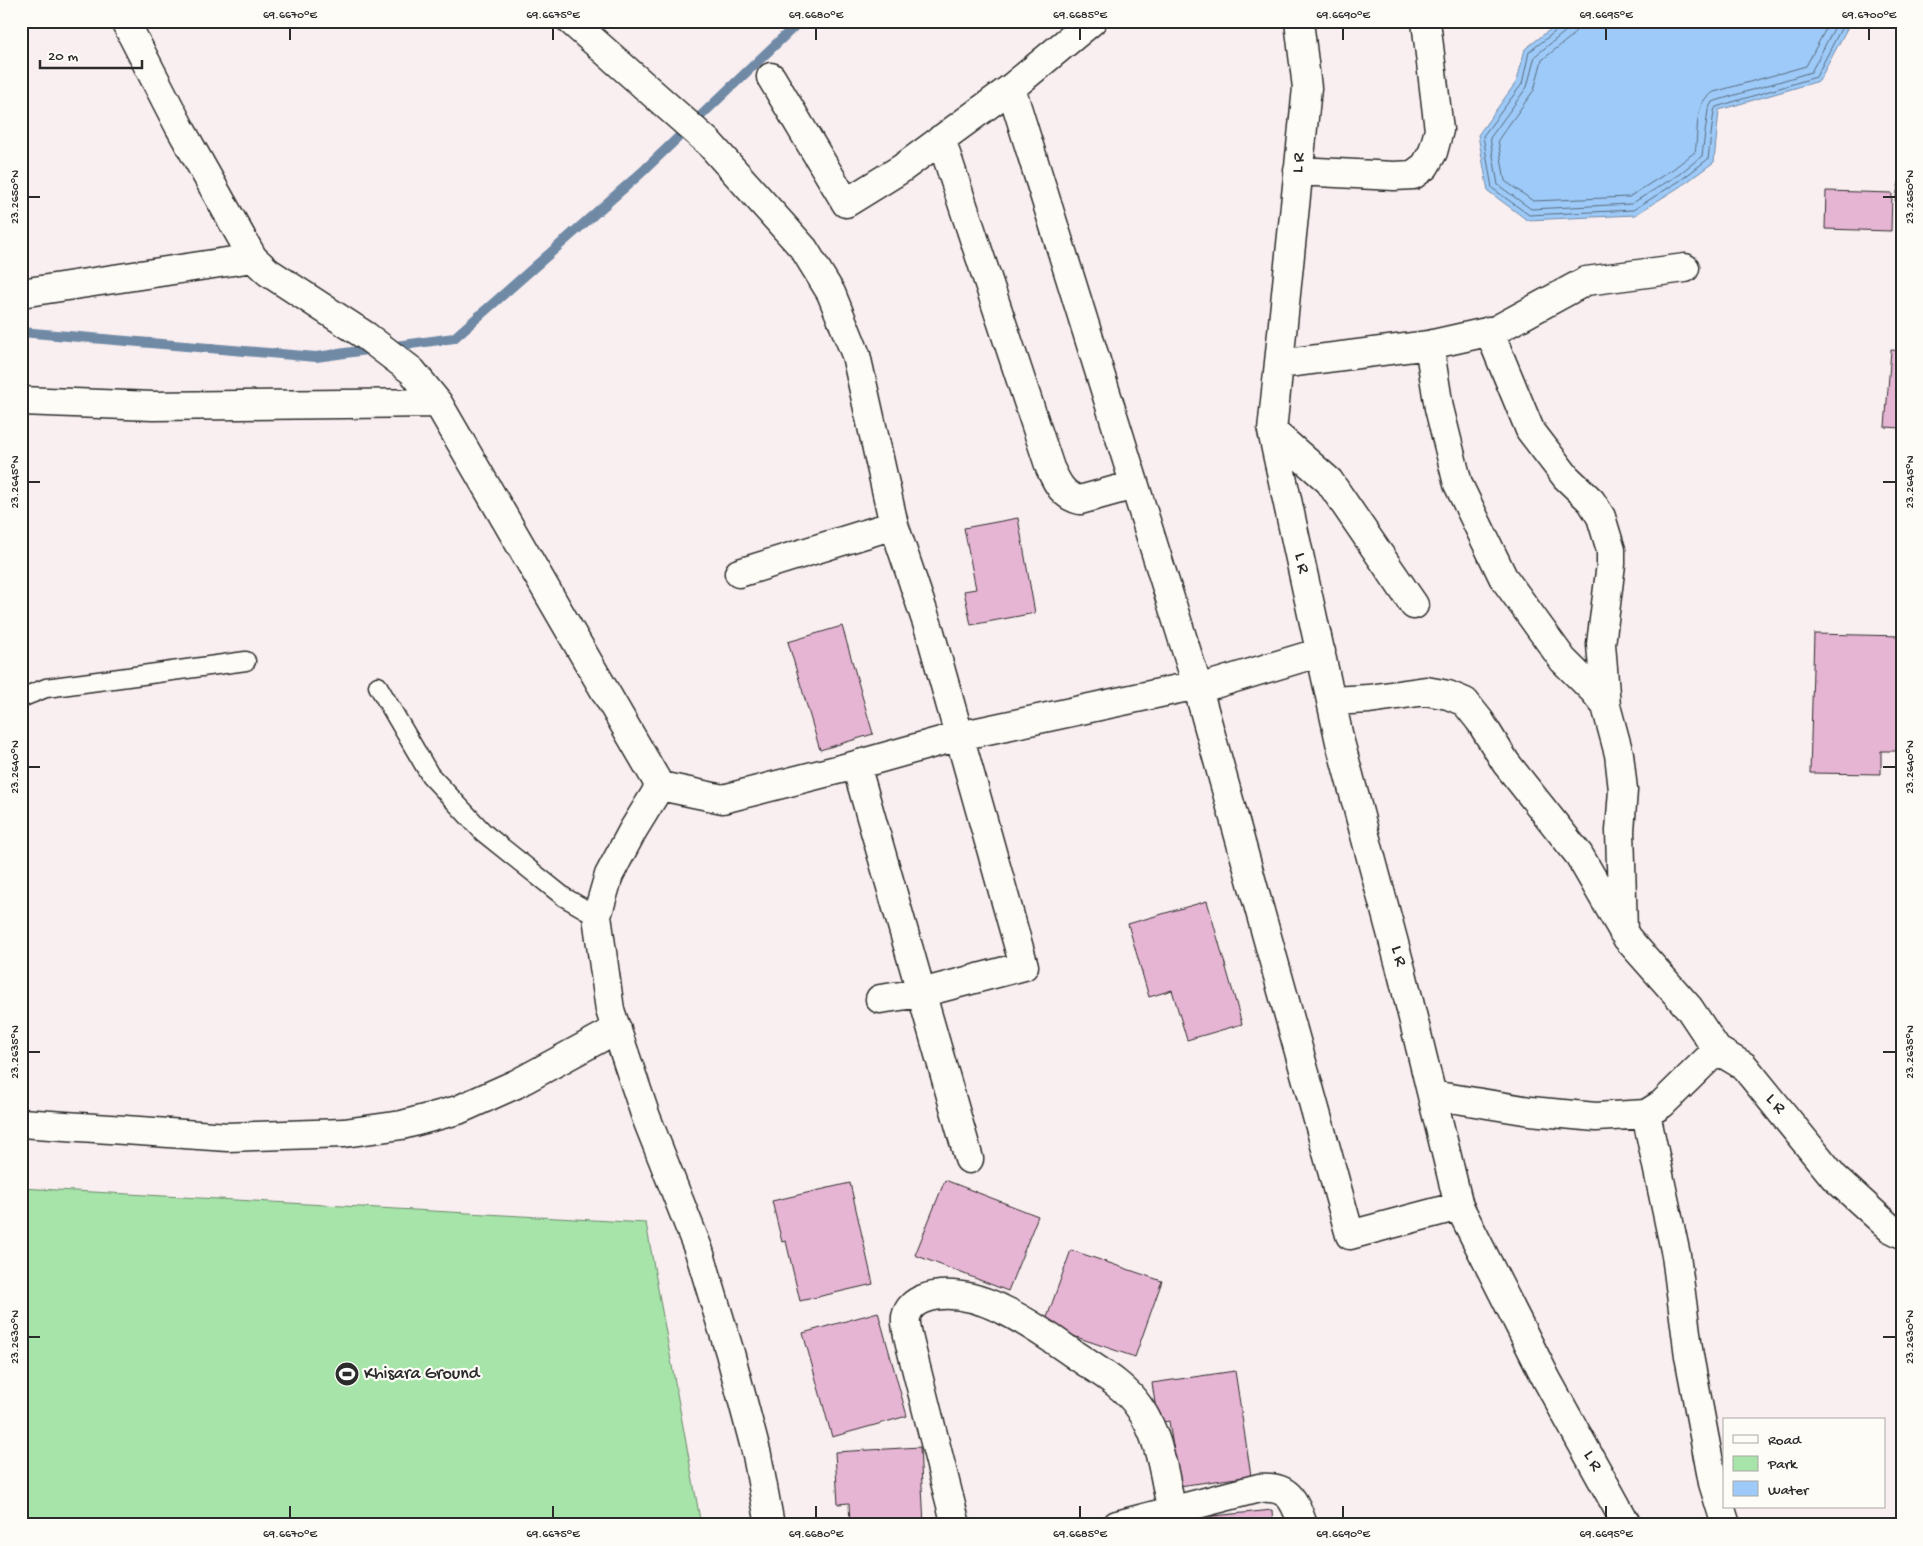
<svg xmlns="http://www.w3.org/2000/svg" width="1923" height="1546" viewBox="0 0 1923 1546" font-family="'Gochi Hand',sans-serif">
<rect width="100%" height="100%" fill="#f9eef0"/>
<filter id="ink" filterUnits="userSpaceOnUse"><feTurbulence type="fractalNoise" baseFrequency=".02" numOctaves="2"/><feDisplacementMap in="SourceGraphic" scale="10" xChannelSelector="R" yChannelSelector="G"/><feConvolveMatrix kernelMatrix="1 2 1 2 8 2 1 2 1" color-interpolation-filters="sRGB"/></filter>
<g filter="url(#ink)">
<path fill="#a7e4aa" stroke="#69886a" d="M21,1188L646,1223L701,1525H21Z"/>
<path fill="#9dcaf8" stroke="#6f8aa6" d="M1561,21H1851L1819,81L1719,110L1714,162L1684,184L1635,215L1527,220L1488,191L1478,135L1517,81L1525,49Z"/>
<g fill="none" stroke-linecap="round" stroke-linejoin="round">
<path stroke="#596b7d" stroke-width="1" d="M1563,21L1561,27L1529,52L1522,84L1483,136L1492,188L1529,215L1633,210L1681,180L1708,159L1714,111L1716,107L1816,77L1845,21
M1569,21L1566,31L1535,56L1527,87L1490,138L1498,185L1531,209L1631,204L1678,175L1702,156L1708,110L1712,102L1811,72L1838,21
M1577,21L1576,30L1572,36L1542,60L1534,90L1498,140L1505,181L1533,201L1629,197L1673,169L1695,152C1699,133 1693,101 1714,92L1806,66L1830,21"/>
<path stroke="#6f8aa6" stroke-width="10" d="M21,332L316,357L454,338L641,173L800,21"/>
</g>
<path fill="#e7b5d4" stroke="#2b2b2b" d="M1902,169V202L1895,201Z
M1826,191L1892,193L1891,231L1825,229Z
M1891,350L1902,351V428L1885,427Z
M1018,518L1035,613L971,625L964,591L976,589L964,528Z
M842,626L873,734L820,750L788,642Z
M1814,634L1902,636V751H1881V774L1810,773Z
M1207,901L1242,1024L1187,1040L1172,990L1149,997L1128,924Z
M945,1180L1038,1216L1008,1291L915,1255Z
M850,1183L873,1284L800,1301L786,1241L782,1242L772,1201Z
M1071,1250L1162,1281L1135,1357L1044,1326Z
M878,1312L907,1416L832,1437L803,1333Z
M1235,1371L1251,1476L1179,1486L1169,1421L1158,1423L1152,1383Z
M920,1447L924,1525H850L849,1503L838,1504L835,1452Z
M1272,1510L1273,1525H1175V1520Z"/>
<g fill="none" stroke-linecap="round" stroke-linejoin="round">
<defs>
<path id="service" d="M378,686L430,775L484,833L564,897L597,916
M21,698L46,688L246,661"/>
<path id="minor" d="M125,21L179,126L253,258L268,272L366,336L412,371L438,403L660,786L723,799L856,765L959,736L1197,685
M571,21L709,143L804,249L831,293L856,355L894,525L930,632L1024,966L921,993L880,999
M1299,21L1307,88L1272,431L1340,742L1402,973L1459,1206L1547,1380L1627,1525
M771,77L846,203L901,169L1011,88L1092,21
M1011,88L1197,685L1350,1235L1459,1206
M941,139L1050,468C1057,483 1063,496 1080,500L1134,485
M1298,171L1394,176L1413,175L1425,166L1433,152L1439,130L1426,21
M21,293L253,258
M1489,331L1530,430L1566,477L1591,501L1601,517L1611,550V564L1601,644L1606,706L1619,754L1623,790L1620,831L1623,932
M1429,345L1439,408L1458,484L1503,577L1563,660L1593,690L1606,706
M1279,364L1429,345L1496,330L1586,281L1685,268
M21,401L153,406L438,403
M1272,431L1329,481L1414,605
M739,573L894,525
M1198,689L1321,652
M1331,701L1369,699L1426,691L1448,695L1465,702L1480,721L1506,763L1579,855L1627,938L1689,1008L1717,1050
M856,765L969,1159
M660,786L633,830L609,875L597,916L610,1010L646,1117L699,1251L730,1353L757,1455L770,1525
M1432,1095L1530,1111L1596,1117L1646,1114L1662,1104L1717,1050L1744,1066L1834,1177L1890,1228L1902,1234
M1646,1114L1676,1255L1689,1356L1713,1483L1726,1525
M21,1123L228,1137L344,1133L402,1125L458,1110L516,1084L617,1029
M956,1525L910,1344C908,1336 905,1325 906,1317C908,1308 915,1302 923,1299C974,1280 1039,1330 1078,1357C1100,1372 1124,1385 1139,1407C1161,1438 1164,1476 1172,1512
M1117,1525L1259,1488C1289,1485 1294,1500 1303,1525"/>
</defs>
<use href="#service" stroke="#2b2b2b" stroke-width="21"/>
<use href="#minor" stroke="#2b2b2b" stroke-width="31"/>
<use href="#service" stroke="#fdfcf7" stroke-width="18"/>
<use href="#minor" stroke="#fdfcf7" stroke-width="28"/>
</g>
</g>
<path fill="none" stroke="#2b2b2b" stroke-width="2" d="M290,28V40M553,28V40M816,28V40M1080,28V40M1343,28V40M1606,28V40M1869,28V40M28,197H40M1883,197H1896M28,482H40M1883,482H1896M28,767H40M1883,767H1896M28,1052H40M1883,1052H1896M28,1337H40M1883,1337H1896M290,1506V1518M553,1506V1518M816,1506V1518M1080,1506V1518M1343,1506V1518M1606,1506V1518"/>
<defs>
<symbol id="stadium-disc" viewBox="-11 -11 22 22"><circle r="9.5" fill="#2b2b2b" stroke="#fdfcf7"/><path d="M0-5a6.5 5 0 1 0 0 10a6.5 5 0 1 0 0-10ZM-3.5-1.8h7v3.6h-7Z" fill="#fff"/></symbol>
</defs>
<g fill-rule="evenodd">
<use href="#stadium-disc" x="333" y="1360" width="28" height="28"/>
</g>
<g text-anchor="middle" dominant-baseline="central" stroke-width="4.5" stroke-linejoin="round" paint-order="stroke">
<g font-size="18" fill="#2b2b2b" stroke="#fdfcf7">
<text transform="translate(1299 163) rotate(-84)">L R</text>
<text transform="translate(1301 563) rotate(78)">L R</text>
<text transform="translate(1398 956) rotate(75)">L R</text>
<text transform="translate(1775 1104) rotate(50)">L R</text>
<text transform="translate(1592 1461) rotate(61)">L R</text>
</g>
<g font-size="18" fill="#2b2b2b" stroke="#fdfcf7" text-anchor="start">
<text x="364" y="1374">Khisara Ground</text>
</g>
</g>
<rect width="1923" height="1546" fill="none" stroke="#fdfcf7" stroke-width="55"/>
<rect x="1723" y="1418" width="162" height="90" fill="#fdfcf7" stroke="#a9a8a5"/>
<rect x="1733" y="1435" width="25" height="8" fill="#fdfcf7" stroke="#a9a8a5"/>
<text x="1768" y="1444" font-size="15" fill="#2b2b2b">Road</text>
<rect x="1733" y="1456" width="25" height="15" fill="#a7e4aa" stroke="#a9a8a5"/>
<text x="1768" y="1468" font-size="15" fill="#2b2b2b">Park</text>
<rect x="1733" y="1481" width="25" height="15" fill="#9dcaf8" stroke="#a9a8a5"/>
<text x="1768" y="1494" font-size="15" fill="#2b2b2b">Water</text>
<path d="M40 60v8h102v-8" fill="none" stroke="#2b2b2b" stroke-width="2.5"/>
<text x="48" y="60" font-size="15" fill="#2b2b2b" stroke="#fdfcf7" stroke-width="4" paint-order="stroke">20 m</text>
<rect x="28" y="28" width="1868" height="1490" fill="none" stroke="#2b2b2b" stroke-width="2"/>
<g font-size="12" text-anchor="middle" fill="#2b2b2b">
<text x="290" y="18">69.6670°E</text>
<text x="553" y="18">69.6675°E</text>
<text x="816" y="18">69.6680°E</text>
<text x="1080" y="18">69.6685°E</text>
<text x="1343" y="18">69.6690°E</text>
<text x="1606" y="18">69.6695°E</text>
<text x="1869" y="18">69.6700°E</text>
<text transform="translate(14 197) rotate(-90)" y="4">23.2650°N</text>
<text transform="translate(1909 197) rotate(-90)" y="4">23.2650°N</text>
<text transform="translate(14 482) rotate(-90)" y="4">23.2645°N</text>
<text transform="translate(1909 482) rotate(-90)" y="4">23.2645°N</text>
<text transform="translate(14 767) rotate(-90)" y="4">23.2640°N</text>
<text transform="translate(1909 767) rotate(-90)" y="4">23.2640°N</text>
<text transform="translate(14 1052) rotate(-90)" y="4">23.2635°N</text>
<text transform="translate(1909 1052) rotate(-90)" y="4">23.2635°N</text>
<text transform="translate(14 1337) rotate(-90)" y="4">23.2630°N</text>
<text transform="translate(1909 1337) rotate(-90)" y="4">23.2630°N</text>
<text x="290" y="1537">69.6670°E</text>
<text x="553" y="1537">69.6675°E</text>
<text x="816" y="1537">69.6680°E</text>
<text x="1080" y="1537">69.6685°E</text>
<text x="1343" y="1537">69.6690°E</text>
<text x="1606" y="1537">69.6695°E</text>
</g>
</svg>
